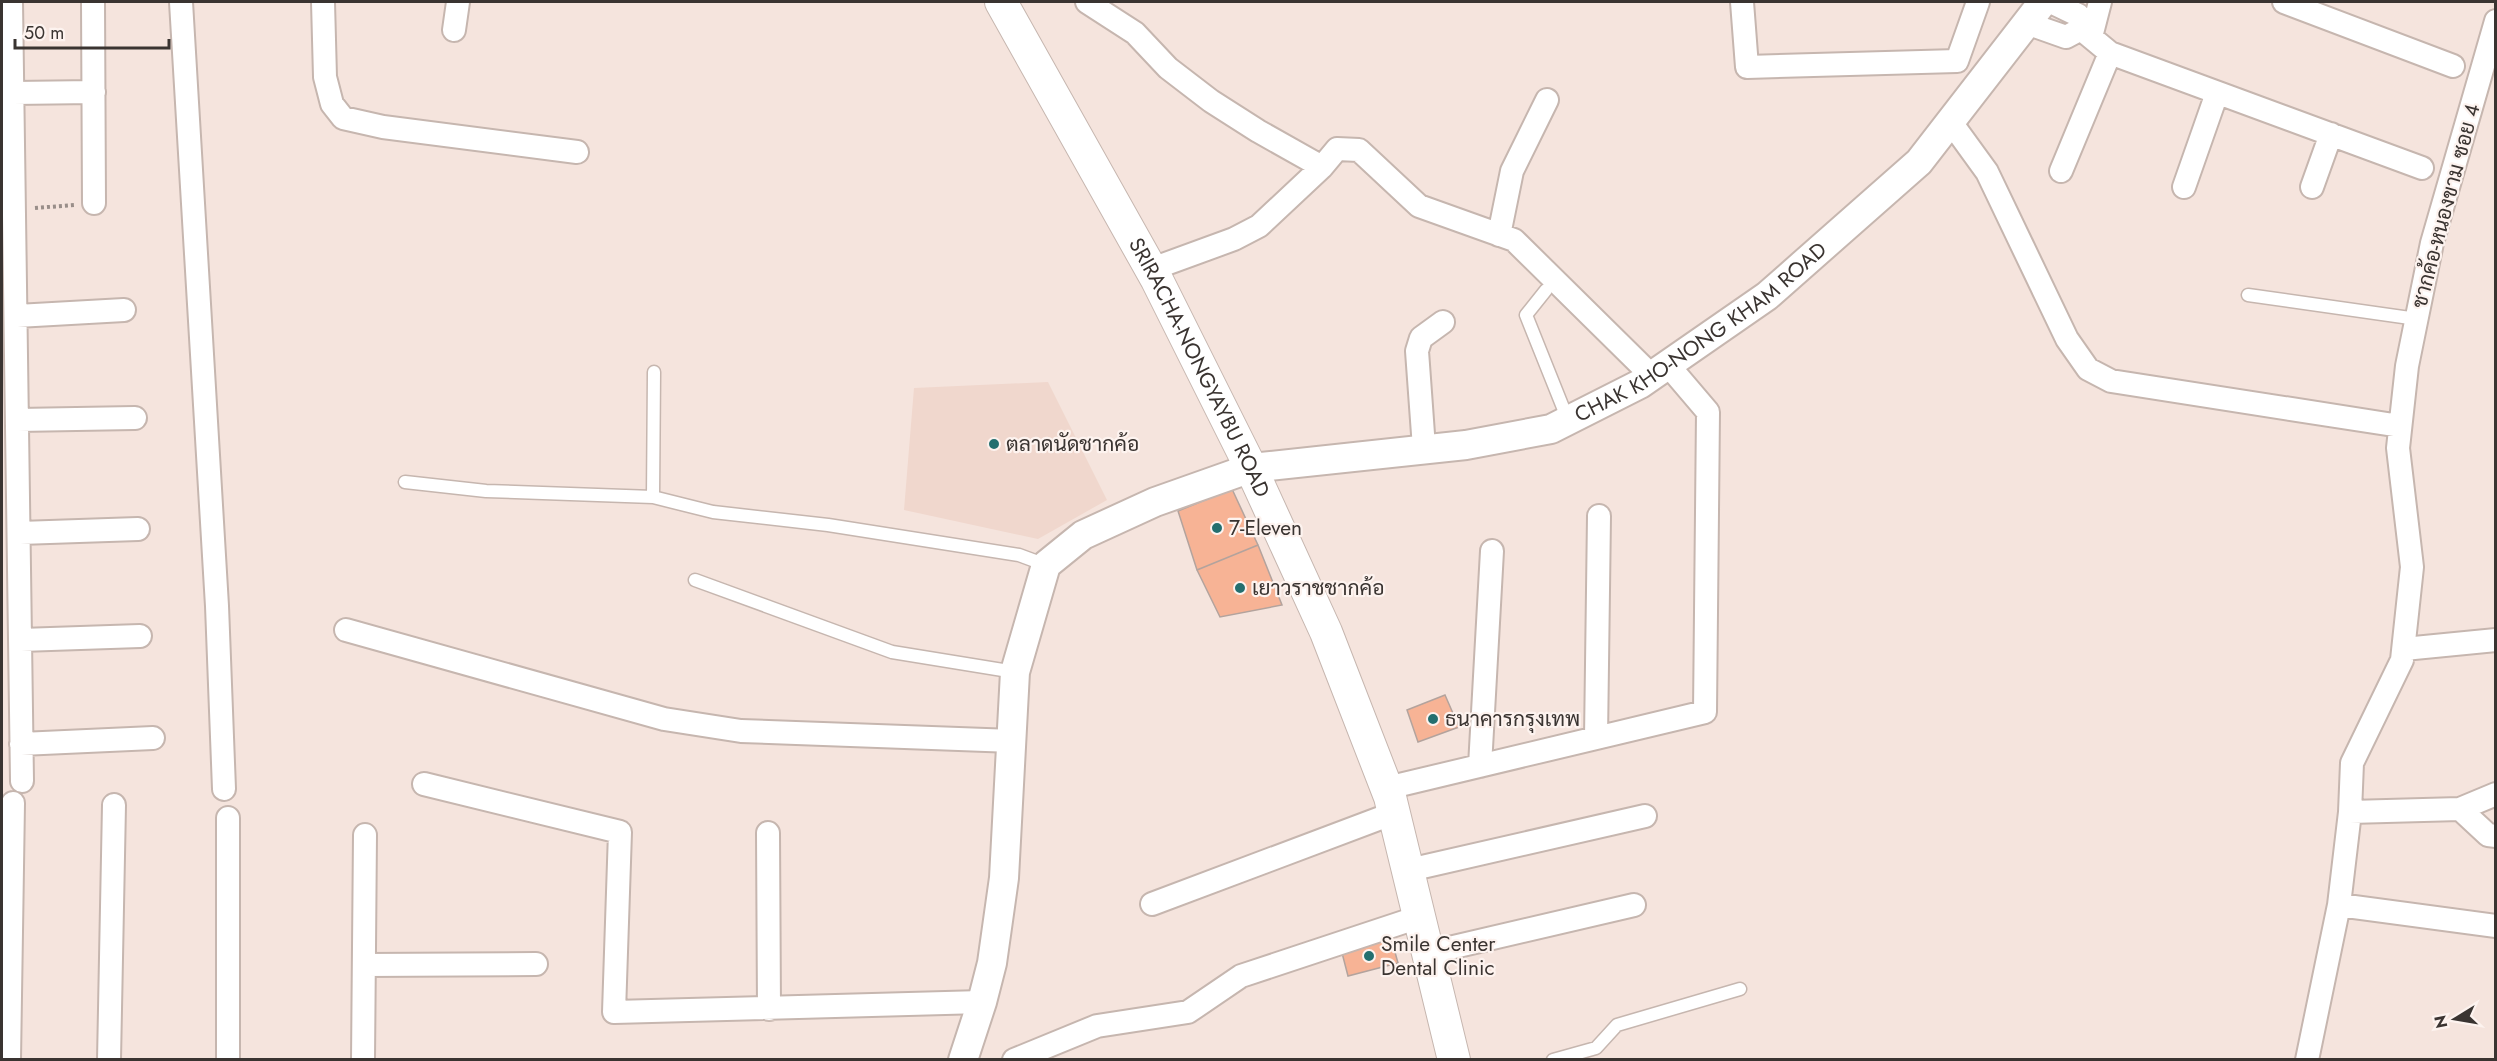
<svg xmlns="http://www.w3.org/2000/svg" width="2497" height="1061" viewBox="0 0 2497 1061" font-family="Jost,Sarabun,sans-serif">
<rect width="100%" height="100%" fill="#f5e4dd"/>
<path fill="#f0d7cd" d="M1048,382L1107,500L1038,539L904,510L914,388Z"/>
<path fill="#f7b395" stroke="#b3a39d" stroke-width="1.5" d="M1232,489L1258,545L1197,570L1178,511Z
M1258,545L1282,605L1220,617L1197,570Z
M1445,695L1459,727L1418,742L1407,710Z
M1390,934L1398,963L1348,976L1341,949Z"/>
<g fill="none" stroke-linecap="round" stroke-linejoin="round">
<defs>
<path id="service" d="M1546,290L1526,315L1568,420
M2248,295L2417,319
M405,482L486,491L653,497L713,512L828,525L1019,555L1046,565
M653,497L654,372
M695,580L892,652L1015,672
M1553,1060L1596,1048L1617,1025L1740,989"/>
<path id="minor" d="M11,2L22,781
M93,2L94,203
M181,2L217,606L224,789
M323,2L325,77L332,104L343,118L383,127L577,152
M1087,2L1135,33L1168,68L1211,101L1258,131L1322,167
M1742,2L1747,67L1957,61L1978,2
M2051,2L2078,15L2081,29L2110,53L2422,168
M2284,2L2453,66
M2026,23L2066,37L2081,29
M454,30L458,2
M2091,37L2100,2
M13,93L94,92
M1950,121L1987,172L2067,339L2088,369L2111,381L2400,426
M2061,171L2110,53
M2184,187L2217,93
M2312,187L2331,134
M1499,235L1512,171L1547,100
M1152,269L1234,239L1259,226L1322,167L1337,149L1359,150L1419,206L1514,240L1652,376
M17,316L124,310
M18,420L135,418
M1424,448L1417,351L1421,338L1443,322
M20,533L138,529
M346,630L664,719L741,731L1013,741
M21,640L140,636
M2404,649L2496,640
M1596,738L1599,516
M21,744L153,738
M1480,766L1492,551
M424,784L620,832L614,1012L982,1002
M1387,788L1705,712L1708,412L1668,365
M2460,809L2488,835L2496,836
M2350,812L2460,809L2496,794
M228,818V1060
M768,833L769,1009
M1409,870L1645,816
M1152,904L1394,813
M2339,905L2496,926
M1428,953L1634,905
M364,965L536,964
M9,1060L13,803
M109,1060L114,805
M363,1060L365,835
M1014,1060L1097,1026L1188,1012L1241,976L1419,917
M2307,1060L2339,905L2350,812L2352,763L2402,660L2412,567L2398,448L2407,366L2432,243L2496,21"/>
<g id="tertiary">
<path id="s1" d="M963,1060L982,1002L992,963L1004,878L1015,672L1046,565L1083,535L1155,502L1251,468L1466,445L1551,429L1640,384L1767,296L1919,162L2043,2"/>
</g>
<g id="secondary">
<path id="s2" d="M1001,2L1157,280L1251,468L1326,632L1390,797L1454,1060"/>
</g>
</defs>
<use href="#service" stroke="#c6b6af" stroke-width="15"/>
<use href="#minor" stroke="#c6b6af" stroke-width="26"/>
<use href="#tertiary" stroke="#c6b6af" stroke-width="32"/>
<use href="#secondary" stroke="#c6b6af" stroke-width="34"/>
<path stroke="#998e89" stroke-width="4" stroke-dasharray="3 3" stroke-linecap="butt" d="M35,208L75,205"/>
<use href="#service" stroke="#fff" stroke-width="12"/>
<use href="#minor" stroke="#fff" stroke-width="22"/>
<use href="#tertiary" stroke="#fff" stroke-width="28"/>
<use href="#secondary" stroke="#fff" stroke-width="32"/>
</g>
<g fill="#246f6f" stroke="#fdf3ef" stroke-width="2">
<circle cx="994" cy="444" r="6"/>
<circle cx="1217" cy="528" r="6"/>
<circle cx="1240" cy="588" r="6"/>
<circle cx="1433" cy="719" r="6"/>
<circle cx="1369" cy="956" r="6"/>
</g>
<g text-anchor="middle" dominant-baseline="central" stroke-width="4.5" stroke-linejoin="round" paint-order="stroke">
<g font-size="21" fill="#3a3431" stroke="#fdf3ef">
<text transform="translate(2446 206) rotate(-75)">ชากค้อ-หนองขาม ซอย 4</text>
<text stroke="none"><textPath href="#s1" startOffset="1215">CHAK KHO-NONG KHAM ROAD</textPath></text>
<text stroke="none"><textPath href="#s2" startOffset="416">SRIRACHA-NONGYAYBU ROAD</textPath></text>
</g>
<g font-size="21" fill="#3a3431" stroke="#fdf3ef" text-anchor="start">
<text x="1006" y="444">ตลาดนัดชากค้อ</text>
<text x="1229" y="528">7-Eleven</text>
<text x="1252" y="588">เยาวราชชากค้อ</text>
<text x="1445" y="719">ธนาคารกรุงเทพ</text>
<text x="1381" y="944">Smile Center<tspan x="1381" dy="24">Dental Clinic</tspan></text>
</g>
</g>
<rect width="2497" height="1061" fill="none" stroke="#3a3431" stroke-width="6"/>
<g transform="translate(2455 1019) rotate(259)" stroke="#fdf3ef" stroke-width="4.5" paint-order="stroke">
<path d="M0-4.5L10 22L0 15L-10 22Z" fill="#3a3431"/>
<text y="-9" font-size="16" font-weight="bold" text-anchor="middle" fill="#3a3431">N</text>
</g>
<path d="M15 39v9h154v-9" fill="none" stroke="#3a3431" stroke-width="3"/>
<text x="24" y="39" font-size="18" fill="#3a3431" stroke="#fdf3ef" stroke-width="4.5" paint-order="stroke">50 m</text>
</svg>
